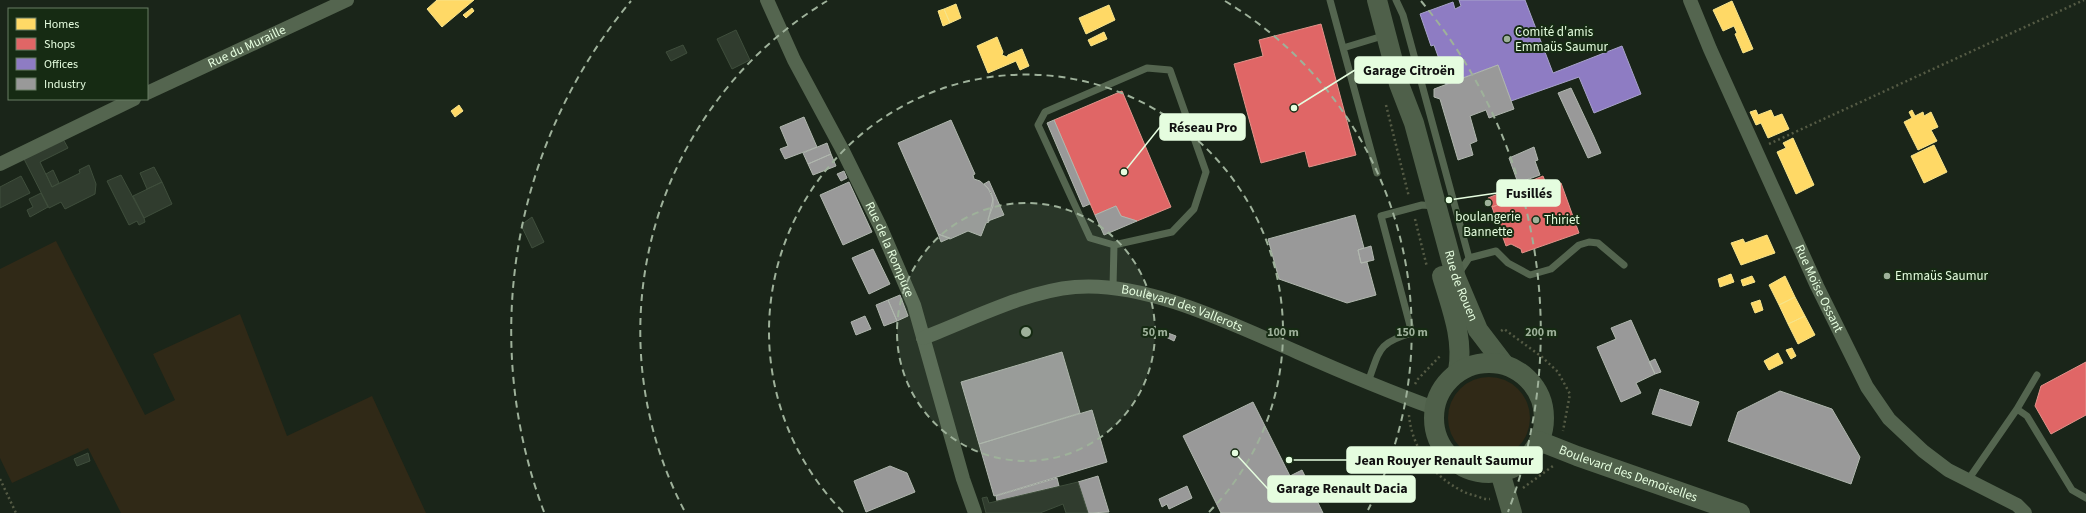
<svg xmlns="http://www.w3.org/2000/svg" width="2086" height="513" viewBox="0 0 2086 513" font-family="'Source Sans 3',sans-serif">
<rect width="100%" height="100%" fill="#1a2519"/>
<path fill="#302917" d="M56,241L145,415L175,400L153,354L240,314L287,436L372,396L426,513H121L88,448L12,483L0,458V269Z
M1448 418a41 41 0 1 1 82 0a41 41 0 1 1-82 0Z"/>
<path fill="#ffd966" stroke="#f7e48a" d="M437,0H474L442,27L427,9Z
M1732,1L1753,49L1743,53L1735,34L1737,33L1734,26L1723,31L1713,10Z
M956,4L961,18L950,23L944,9Z
M1109,5L1115,20L1086,34L1079,18Z
M472,8L474,11L466,18L463,15Z
M944,9L950,23L943,26L938,11Z
M1104,32L1107,39L1091,46L1088,40Z
M997,37L1003,52L1002,55L1007,57L1008,55L1022,49L1029,66L1020,70L1016,61L988,73L977,46Z
M459,105L463,111L455,117L451,111Z
M1756,110L1758,115L1771,110L1774,117L1782,114L1789,129L1768,138L1761,123L1756,125L1750,112Z
M1912,110L1915,116L1923,112L1924,116L1931,112L1938,127L1931,130L1937,141L1918,150L1904,122L1912,118L1909,112Z
M1793,138L1814,185L1796,194L1777,152L1786,148L1783,143Z
M1934,145L1947,172L1924,183L1911,156Z
M1767,235L1775,253L1741,265L1731,243L1743,239L1745,243Z
M1731,274L1734,282L1720,287L1718,279Z
M1752,276L1755,282L1743,286L1741,280Z
M1785,276L1795,297L1779,305L1769,285Z
M1795,297L1805,316L1788,324L1779,305Z
M1760,300L1763,310L1755,313L1751,303Z
M1805,316L1815,335L1798,344L1788,324Z
M1792,348L1796,356L1791,359L1786,350Z
M1778,353L1783,363L1769,370L1764,361Z"/>
<path fill="#e06666" stroke="#e2938a" d="M1321,24L1356,155L1309,167L1305,151L1261,163L1234,64L1263,56L1259,40Z
M1122,91L1171,207L1137,221L1121,216L1116,206L1095,215L1054,120Z
M1543,176L1547,186L1492,207L1488,198Z
M1561,183L1579,233L1522,253L1521,249L1511,244L1506,246L1492,207Z
M2086,362V415L2051,434L2035,406L2041,386Z"/>
<path fill="#8e7cc3" stroke="#a8a3cb" d="M1459,0H1525L1553,73L1622,46L1641,94L1594,113L1579,77L1511,101L1498,65L1446,84L1440,71L1443,70L1434,45L1431,46L1420,14L1453,2L1455,9L1461,6Z"/>
<path fill="#999" stroke="#b0b7ae" d="M1498,65L1514,109L1489,118L1486,110L1470,116L1477,141L1470,144L1473,155L1458,160L1440,99L1434,97V89Z
M1571,88L1594,137L1601,153L1588,158L1558,93Z
M804,117L817,147L785,159L780,149L788,146L780,127Z
M951,120L975,174L973,175L974,179L980,181L988,188L993,199V206L988,219L989,222L986,223L981,236L968,231L950,239L938,234L898,143Z
M1054,120L1090,204L1083,207L1047,123Z
M827,143L831,154L808,164L803,153Z
M1534,147L1538,160L1535,161L1540,175L1518,183L1509,158Z
M831,154L836,166L813,175L808,164Z
M844,171L847,178L841,181L837,174Z
M989,181L1004,215L988,221L993,199L991,192L984,184Z
M849,182L872,232L843,245L820,195Z
M1116,206L1121,216L1137,221L1104,235L1095,215Z
M1355,215L1364,248L1358,250L1361,263L1367,262L1376,295L1347,303L1279,279L1268,239Z
M938,234L950,238L941,242Z
M1371,246L1374,260L1361,263L1358,250Z
M873,249L890,284L869,294L852,258Z
M900,295L908,316L897,321L888,300Z
M888,300L897,321L884,326L876,305Z
M865,316L871,329L856,335L851,322Z
M1631,320L1655,374L1636,383L1641,393L1621,402L1597,347L1616,339L1611,328Z
M1168,333L1176,336L1174,341L1166,337Z
M1062,352L1080,413L979,444L961,382Z
M1655,359L1661,372L1655,374L1649,362Z
M1660,389L1699,402L1691,426L1652,414Z
M1780,391L1832,409L1860,457L1851,484L1728,441L1738,412Z
M1253,402L1290,476L1302,470L1323,513H1221L1183,436Z
M1092,410L1107,462L994,496L979,444Z
M890,466L907,473L915,492L866,512L854,481Z
M1098,476L1109,512L1088,513L1078,482Z
M1057,478L1059,486L997,501L996,496Z
M1187,486L1192,498L1169,509L1167,504L1162,507L1159,499Z"/>
<path fill="#303c2e" stroke="#3f4e3c" d="M736,30L750,60L732,69L717,39Z
M683,45L687,53L671,61L666,52Z
M63,139L68,148L40,162L52,187L80,173L79,170L89,165L96,184L95,194L65,209L61,202L49,208L24,159Z
M154,167L162,182L147,189L140,173Z
M53,170L59,183L52,187L46,174Z
M121,175L144,218L145,222L139,225L137,221L129,225L107,181Z
M21,176L30,193L0,208V187Z
M162,182L172,204L144,218L133,196Z
M41,193L48,207L30,217L27,210L33,207L29,199Z
M532,217L544,242L532,248L521,225Z
M88,453L90,461L77,466L74,459Z
M1078,482L1088,513H1066L1063,504L1040,513H986L982,498L987,497L989,503Z"/>
<g fill="none" stroke-linecap="round" stroke-linejoin="round">
<path stroke="#555b45" stroke-width="2.5" stroke-dasharray="2 3" stroke-linecap="butt" d="M1386,105L1409,197
M1769,144L2084,0
M1415,219L1427,267
M1501,331L1504,329L1542,357L1558,372L1570,394L1563,431
M1415,384L1418,379L1441,355
M1409,415C1412,451 1438,483 1472,495C1478,496 1484,500 1490,499
M0,479L16,513
M1523,488L1553,466"/>
<path stroke="#54654f" stroke-width="7" d="M1330,0L1377,173
M1396,0L1403,15L1469,258L1459,273
M1343,48L1386,35
M1147,68L1170,70L1206,172L1194,209L1172,232L1114,245L1090,238L1038,125L1045,112Z
M1469,258L1496,251L1508,263L1530,275L1551,269L1579,245L1589,242L1598,243L1624,265
M1113,287L1114,245
M2037,375L2017,409L2027,416L2072,490L2086,498
M1368,382C1380,350 1377,343 1412,333L1381,216L1422,205L1434,206
M1968,480L2017,409"/>
<g stroke="#54654f" stroke-width="14">
<path id="s1" d="M767,0L794,60L843,151L880,226L914,305L963,479L975,513"/>
<path id="s2" d="M1690,0L1710,49L1817,286L1867,387L1889,419L1923,451L1948,470L2017,505L2025,513"/>
<path id="s3" d="M147,93L347,0"/>
<path d="M0,164L134,99"/>
<path id="s4" d="M923,338C970,320 1026,291 1075,287C1146,281 1232,324 1297,352C1342,372 1387,391 1434,408"/>
</g>
<g stroke="#4f604a" stroke-width="20">
<path id="s5" d="M1377,0L1399,84L1414,123L1456,278L1478,330L1504,364"/>
<path d="M1442,276C1451,307 1464,338 1458,371"/>
<circle cx="1489" cy="418" r="55"/>
<path id="s6" d="M1539,441L1577,456L1740,513"/>
<path d="M1500,472L1512,513"/>
</g>
</g>
<circle cx="1026" cy="332" r="129" fill="#9eb19a" fill-opacity=".12"/>
<g fill="none" stroke="#9eb19a" stroke-width="2" stroke-dasharray="7 5">
<circle cx="1026" cy="332" r="129"/>
<path d="M843 512A257 257 0 1 1 1209 512"/>
<path d="M684 510A386 386 0 0 1 827 1M1225 1A386 386 0 0 1 1368 510"/>
<path d="M544 512A515 515 0 0 1 631 1M1421 1A515 515 0 0 1 1508 512"/>
</g>
<g fill="#9eb19a" stroke="#162b13" stroke-width="1.5">
<circle cx="1507" cy="39" r="4"/>
<circle cx="1488" cy="203" r="4"/>
<circle cx="1536" cy="220" r="4"/>
<circle cx="1887" cy="276" r="4"/>
</g>
<g text-anchor="middle" dominant-baseline="central" stroke-width="4" stroke-linejoin="round" paint-order="stroke">
<g font-size="13" fill="#e5fddf" stroke="#162b13" text-anchor="start">
<text x="1515" y="32">Comité d'amis<tspan x="1515" dy="15">Emmaüs Saumur</tspan></text>
<text x="1488" y="217" text-anchor="middle">boulangerie<tspan x="1488" dy="15">Bannette</tspan></text>
<text x="1544" y="220">Thiriet</text>
<text x="1895" y="276">Emmaüs Saumur</text>
</g>
<g font-size="13" fill="#e5fddf" stroke="#162b13">
<text stroke="none"><textPath href="#s3" startOffset="110">Rue du Muraille</textPath></text>
<text stroke="none"><textPath href="#s1" startOffset="278">Rue de la Rompure</textPath></text>
<text stroke="none"><textPath href="#s5" startOffset="298">Rue de Rouen</textPath></text>
<text stroke="none"><textPath href="#s2" startOffset="316">Rue Moïse Ossant</textPath></text>
<text stroke="none"><textPath href="#s4" startOffset="271">Boulevard des Vallerots</textPath></text>
<text stroke="none"><textPath href="#s6" startOffset="95">Boulevard des Demoiselles</textPath></text>
</g>
</g>
<circle cx="1026" cy="332" r="6" fill="#9eb19a" stroke="#162b13" stroke-width="2"/>
<g font-size="12" text-anchor="middle" font-weight="bold" fill="#9eb19a" stroke="#162b13" stroke-width="4" stroke-linejoin="round" paint-order="stroke">
<text x="1155" y="336">50 m</text>
<text x="1283" y="336">100 m</text>
<text x="1412" y="336">150 m</text>
<text x="1541" y="336">200 m</text>
</g>
<path fill="none" stroke="#e5fddf" stroke-width="1.5" d="M1294 108L1355 70M1124 172L1160 127M1449 200L1497 193M1289 460L1347 460M1235 453L1268 489"/>
<g fill="#e5fddf" stroke="#162b13" stroke-width="1.5">
<circle cx="1294" cy="108" r="4"/>
<circle cx="1124" cy="172" r="4"/>
<circle cx="1449" cy="200" r="4"/>
<circle cx="1289" cy="460" r="4"/>
<circle cx="1235" cy="453" r="4"/>
</g>
<g fill="#e5fddf" stroke="#e5fddf" stroke-width="1.5">
<rect x="1355" y="57" width="108" height="26" rx="4"/>
<rect x="1160" y="114" width="85" height="26" rx="4"/>
<rect x="1497" y="180" width="63" height="26" rx="4"/>
<rect x="1347" y="447" width="195" height="26" rx="4"/>
<rect x="1268" y="476" width="147" height="26" rx="4"/>
</g>
<g font-size="14" text-anchor="middle" font-weight="bold" fill="#111">
<text x="1409" y="75">Garage Citroën</text>
<text x="1203" y="132">Réseau Pro</text>
<text x="1529" y="198">Fusillés</text>
<text x="1444" y="465">Jean Rouyer Renault Saumur</text>
<text x="1342" y="493">Garage Renault Dacia</text>
</g>
<rect x="8" y="8" width="140" height="92" fill="#162b13" stroke="#697f65"/>
<rect x="16" y="18" width="20" height="12" fill="#ffd966" stroke="#697f65"/>
<text x="44" y="28" font-size="12" fill="#e5fddf">Homes</text>
<rect x="16" y="38" width="20" height="12" fill="#e06666" stroke="#697f65"/>
<text x="44" y="48" font-size="12" fill="#e5fddf">Shops</text>
<rect x="16" y="58" width="20" height="12" fill="#8e7cc3" stroke="#697f65"/>
<text x="44" y="68" font-size="12" fill="#e5fddf">Offices</text>
<rect x="16" y="78" width="20" height="12" fill="#999999" stroke="#697f65"/>
<text x="44" y="88" font-size="12" fill="#e5fddf">Industry</text>
</svg>
